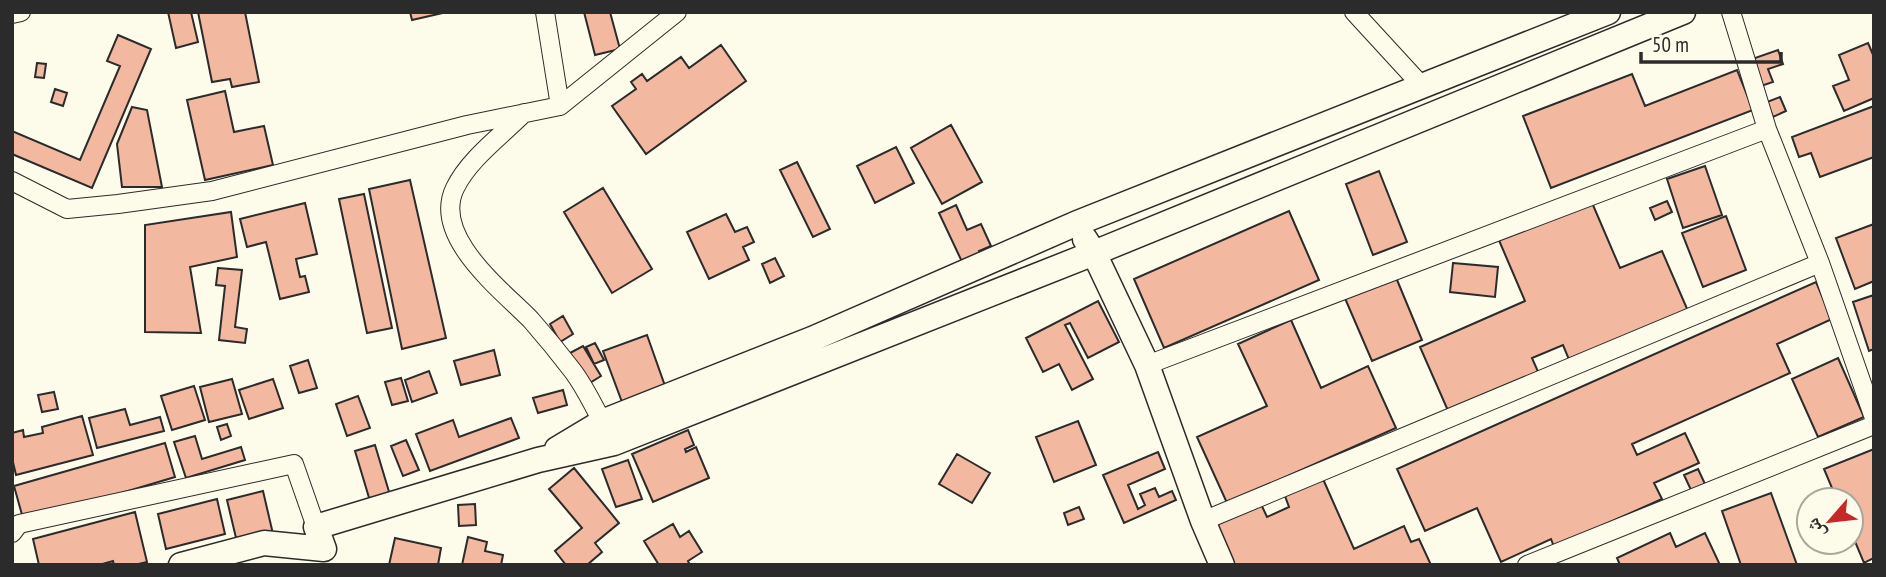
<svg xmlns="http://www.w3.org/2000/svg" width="1886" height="577" viewBox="0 0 1886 577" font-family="'PT Sans Narrow','Noto Naskh Arabic',sans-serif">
<rect width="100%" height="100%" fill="#fdfbea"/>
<path fill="#f2b8a0" stroke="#2b2b2b" stroke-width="2" d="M168,12H191L198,42L176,48Z
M198,12H245L259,82L232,87L230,79L212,82Z
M410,12H447L412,20Z
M584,12H610L620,49L595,55Z
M118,35L151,49L92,188L12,154V131L80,160L120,66L107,61Z
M1868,43L1874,57V98L1844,111L1833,86L1849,80L1839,55Z
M721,45L746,81L646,154L612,106L636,89L631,82L642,74L647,81L681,57L689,68Z
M1778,50L1783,64L1768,69L1773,82L1761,86L1752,59Z
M37,63L46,64L44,78L35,77Z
M1737,70L1753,110L1551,188L1523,116L1632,74L1645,106Z
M55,89L67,93L63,106L51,102Z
M225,91L234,132L264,126L273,165L205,180L187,100Z
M1780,97L1786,111L1773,117L1767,102Z
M1874,106V157L1820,177L1811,153L1799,157L1792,137Z
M132,107L147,110L162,187H122L117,144Z
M951,125L982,182L942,204L911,148Z
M896,147L914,183L875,203L857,166Z
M797,162L830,229L813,237L780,170Z
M1705,166L1722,215L1683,228L1667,179Z
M1379,171L1407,242L1373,255L1346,184Z
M410,180L446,338L402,349L369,189Z
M603,188L652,269L612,293L564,212Z
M364,194L392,328L367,333L339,199Z
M1590,198L1620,268L1662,251L1688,311L1570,362L1563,345L1532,358L1539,374L1449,413L1420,347L1525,301L1498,238Z
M1667,201L1672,212L1655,220L1650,208Z
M305,203L317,254L296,259L300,277L305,276L309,292L280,299L266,242L247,247L240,219Z
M956,205L967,230L981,224L991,246L979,251L981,257L964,266L939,213Z
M1289,211L1319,280L1164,348L1134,279Z
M231,212L237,257L190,267L201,333L145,332V225Z
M726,214L735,232L747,227L754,242L743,247L749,260L709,279L687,232Z
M1726,216L1746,270L1703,287L1682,233Z
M1874,224V281L1855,289L1836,238Z
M775,258L784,276L770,283L762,264Z
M1453,263L1498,267L1495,297L1450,292Z
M218,268L242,270L235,327L247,329L245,343L219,340L225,286L216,285Z
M1395,275L1422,340L1372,361L1344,296Z
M1816,282L1832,319L1777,344L1790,373L1632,444L1637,455L1685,433L1699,463L1654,483L1662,499L1554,547L1551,539L1501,562L1477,508L1425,531L1397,469Z
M1874,295V349L1869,351L1853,302Z
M1098,301L1119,342L1088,358L1070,323L1065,325L1093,379L1072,390L1059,364L1043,372L1026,338Z
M563,316L573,334L560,342L550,324Z
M1291,320L1321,388L1368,366L1396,428L1227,503L1197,437L1267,406L1238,344Z
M647,335L665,386L622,402L603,351Z
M595,343L604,360L594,364L586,347Z
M583,346L601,376L588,384L570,353Z
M494,350L500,375L461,385L454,361Z
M1838,358L1864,417L1818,437L1792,379Z
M308,360L317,388L299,393L290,366Z
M429,371L437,393L412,402L405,380Z
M401,378L408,401L392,405L385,382Z
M232,379L242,414L209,422L200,387Z
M273,379L283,408L249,419L239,390Z
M194,386L205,420L172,430L161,396Z
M563,390L567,405L538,413L533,398Z
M54,392L58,409L42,412L38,395Z
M358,396L370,428L347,436L336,404Z
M125,409L130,425L160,417L164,431L97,448L89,418Z
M82,416L93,455L16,475L12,458V433L23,430L24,437L43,433L42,427Z
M511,418L519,438L430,471L416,434L453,420L459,437Z
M1078,421L1096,465L1054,482L1036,437Z
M227,424L231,436L221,440L217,427Z
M688,430L694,445L685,449L686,452L696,447L709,478L653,502L632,454Z
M195,436L202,459L241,447L245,460L186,478L174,442Z
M406,440L419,470L403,476L391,446Z
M165,443L175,477L24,522L14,486Z
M375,445L390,495L370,501L355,451Z
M1874,449V558L1864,563L1851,532V500H1837L1824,469Z
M1158,452L1165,469L1128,485L1138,509L1145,505L1140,494L1155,488L1159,497L1172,491L1176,500L1124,523L1103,475Z
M957,454L990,473L972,503L939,484Z
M628,460L642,499L616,507L602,469Z
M574,468L619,523L595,543L602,552L587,565H566L555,551L582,528L549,489Z
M1698,469L1705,484L1691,490L1684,475Z
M1323,479L1354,549L1404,526L1411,542L1419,539L1431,565H1230L1212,525L1261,504L1267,517L1289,507L1285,496Z
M263,491L273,534L237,542L227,500Z
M1771,493L1797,565H1741L1722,511Z
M217,499L225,534L166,549L158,514Z
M475,504L476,525L459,526L458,505Z
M1079,507L1084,519L1068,525L1064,513Z
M135,512L147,562L134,565H114L113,561L99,565H39L33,539Z
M673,524L680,537L689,531L702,552L688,561L690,565H659L644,541Z
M1670,533L1676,547L1705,533L1720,565H1620L1617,558Z
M468,537L487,542L485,551L503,555L501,565H462Z
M395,538L441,548L438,565H389Z"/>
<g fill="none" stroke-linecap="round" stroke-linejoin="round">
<defs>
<path id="street" d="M545,12L560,106
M1354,12L1422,86
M1731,12L1767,129L1820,263L1874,418
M12,14L21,12
M524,113C501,136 469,159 455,188C431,237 503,291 531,320C545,336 559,353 572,370C586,388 596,411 607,431
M12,181L67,209L118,204L212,191L467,125L560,106L677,12
M1147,365L1767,129
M1203,521L1820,263
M12,533L19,524L294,464L316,527
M1527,565L1874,425"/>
<path id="secondary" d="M1085,239L1094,253L1147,365L1203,521L1222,565
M557,449L602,422L812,339L1075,224L1608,12
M181,565L264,543L324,549L316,527L538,460L614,443L1094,253L1683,12"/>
</defs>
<use href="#street" stroke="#2b2b2b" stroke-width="20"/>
<use href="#secondary" stroke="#2b2b2b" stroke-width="27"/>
<use href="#street" stroke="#fdfbea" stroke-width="18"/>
<use href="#secondary" stroke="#fdfbea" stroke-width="24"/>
</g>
<rect width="1886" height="577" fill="none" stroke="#2b2b2b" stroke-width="28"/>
<g transform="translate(1830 521) rotate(242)"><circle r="33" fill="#fdfbea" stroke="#a9a89e" stroke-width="2"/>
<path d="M0-5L12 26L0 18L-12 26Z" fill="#c62828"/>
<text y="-10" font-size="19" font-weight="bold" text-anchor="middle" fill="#2b2b2b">ش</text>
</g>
<path d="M1641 52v10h140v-10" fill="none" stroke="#2b2b2b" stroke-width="3.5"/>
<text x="1652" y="52" font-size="21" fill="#2b2b2b" stroke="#fdfbea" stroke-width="5" paint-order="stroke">50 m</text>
</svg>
